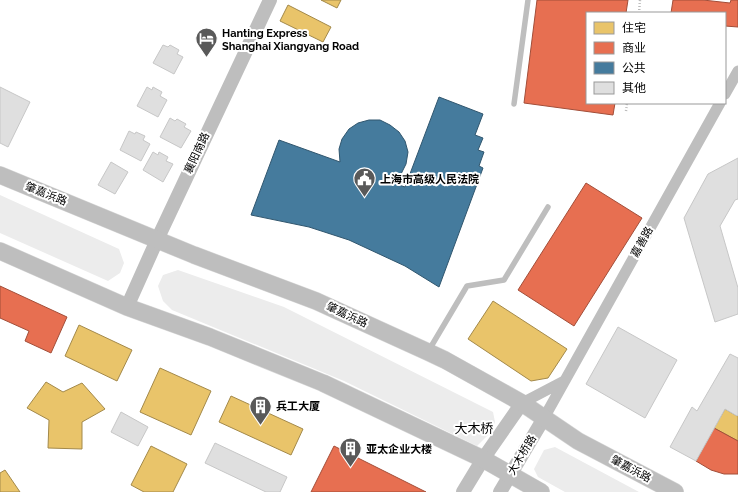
<svg xmlns="http://www.w3.org/2000/svg" width="738" height="492" viewBox="0 0 738 492" font-family="Raleway,'Noto Sans SC',sans-serif">
<rect width="100%" height="100%" fill="#fff"/>
<path fill="#ececec" d="M0,195L119,249L124,263L120,273L108,281L0,233Z
M178,270L284,307L493,412L495,422L490,433L477,446L344,381L172,310L163,301L158,286L163,275Z
M555,447L639,492H565L538,477L534,469L544,450Z"/>
<path fill="#e9c46a" stroke="#a3894a" d="M321,0H341L337,8Z
M288,5L331,27L323,42L280,21Z
M493,301L567,349L548,378L531,381L468,339Z
M79,325L132,350L117,381L65,356Z
M160,368L211,391L191,435L140,412Z
M46,382L63,392L82,383L105,409L82,422V449L48,448L49,420L27,408Z
M231,396L303,429L291,455L219,422Z
M725,409L737,416L738,415V441L714,428Z
M151,446L187,464L173,492H144L131,485Z
M5,470L20,492H0V473Z"/>
<path fill="#e76f51" stroke="#a24e39" d="M537,0H628L626,13H587V103H615L613,115L524,103Z
M673,0H703L730,3L731,0H738V27L725,26V13H671Z
M586,183L642,218L574,326L518,290Z
M0,286L67,317L51,353L25,341L29,331L0,318Z
M714,428L738,441V474H724L711,470L696,461Z
M334,446L426,492H311Z"/>
<path fill="#457b9d" stroke="#30566e" d="M439,97L483,114L475,135L483,138L478,150L484,152L479,166L483,168L439,287L405,266L349,240L309,227L251,215L279,140L340,162L339,149L342,139L349,129L358,123L369,120H380L390,125L399,132L405,141L408,152L406,164L401,174L393,183L405,187Z"/>
<path fill="#dfdfdf" stroke="#c7c7c7" d="M163,45L168,47L170,45L179,50L177,54L183,57L174,74L153,63Z
M0,87L30,102L8,147L0,143Z
M147,87L152,90L153,87L162,92L160,96L167,100L158,117L137,106Z
M170,118L175,121L177,119L186,124L184,127L191,131L181,148L160,137Z
M129,131L135,134L136,132L145,136L143,140L150,144L141,161L120,150Z
M153,152L158,155L159,152L168,157L166,161L173,164L163,182L143,170Z
M738,158V199L735,200L720,226L738,288V314L715,322L684,218L708,174Z
M111,162L128,172L115,194L98,185Z
M618,327L677,360L645,418L586,384Z
M730,354L738,358V415L737,416L725,409L696,461L670,447L692,407L697,411Z
M121,412L148,427L138,446L111,432Z
M215,443L287,477L280,492H266L205,463Z"/>
<g fill="none" stroke-linecap="round" stroke-linejoin="round">
<defs>
<path id="primary" d="M0,175L194,255L316,301L428,352L445,360L522,403L578,441L675,492
M0,251L127,307L210,337L323,383L483,459L541,492"/>
</defs>
<use href="#primary" stroke="#dbdbdb" stroke-width="18"/>
<path stroke="#b9b9b9" stroke-width="2.5" stroke-dasharray="1 2" stroke-linecap="butt" d="M639,13L640,0
M626,111L627,103"/>
<path stroke="#bebebe" stroke-width="5.5" d="M514,104L528,0
M429,350L467,286L504,280L548,207"/>
<path stroke="#bebebe" stroke-width="11" d="M725,94L738,71
M522,403L564,381
M544,418L720,103"/>
<path stroke="#bebebe" stroke-width="14" d="M127,307L157,240L270,0
M463,492L483,459L522,403
M500,492L544,418"/>
<use href="#primary" stroke="#bebebe" stroke-width="17"/>
</g>
<defs>
<symbol id="hotel-pin" viewBox="-11 -11 22 30"><path d="M0 17L-7.5 6A9.5 9.5 0 1 1 7.5 6Z" fill="#595959" stroke="#fff"/><path d="M-6-4.5h1.5V1H6V5H4.5V3h-9V5H-6ZM-4 0a1.8 1.8 0 1 1 3.6 0ZM.5 0V-2.5h3Q6-2.5 6 0Z" fill="#fff"/></symbol>
<symbol id="civic-pin" viewBox="-11 -11 22 30"><path d="M0 17L-7.5 6A9.5 9.5 0 1 1 7.5 6Z" fill="#595959" stroke="#fff"/><path d="M-.6-6.5H3V-4.5H.6V-3L4-1V1h2V6H-6V1h2V-1L-.6-3ZM-1.2 2.5V6h2.4V2.5Z" fill="#fff"/></symbol>
<symbol id="building-pin" viewBox="-11 -11 22 30"><path d="M0 17L-7.5 6A9.5 9.5 0 1 1 7.5 6Z" fill="#595959" stroke="#fff"/><path d="M-4-6H4V6H1V3H-1V6H-4ZM-2.5-4.3h1.7v1.8h-1.7ZM.8-4.3h1.7v1.8H.8ZM-2.5-1h1.7V.8h-1.7ZM.8-1h1.7V.8H.8Z" fill="#fff"/></symbol>
</defs>
<g fill-rule="evenodd">
<use href="#hotel-pin" x="194" y="26" width="25" height="34"/>
<use href="#civic-pin" x="352" y="166" width="25" height="34"/>
<use href="#building-pin" x="248" y="394" width="25" height="34"/>
<use href="#building-pin" x="338" y="436" width="25" height="34"/>
</g>
<g text-anchor="middle" dominant-baseline="central" stroke-width="4" stroke-linejoin="round" paint-order="stroke">
<g font-size="11" font-weight="bold" fill="#000" stroke="#fff" text-anchor="start">
<text x="222" y="33">Hanting Express<tspan x="222" dy="13">Shanghai Xiangyang Road</tspan></text>
<text x="380" y="179">上海市高级人民法院</text>
<text x="276" y="406">兵工大厦</text>
<text x="366" y="449">亚太企业大楼</text>
</g>
<g font-size="11" fill="#000" stroke="#fff">
<text transform="translate(197 153) rotate(-65)">襄阳南路</text>
<text transform="translate(46 194) rotate(22)">肇嘉浜路</text>
<text transform="translate(642 242) rotate(-61)">嘉善路</text>
<text transform="translate(347 315) rotate(25)">肇嘉浜路</text>
<text transform="translate(522 455) rotate(-59)">大木桥路</text>
<text transform="translate(631 469) rotate(28)">肇嘉浜路</text>
</g>
<g font-size="13" fill="#000" stroke="#fff">
<text x="474" y="428">大木桥</text>
</g>
</g>
<rect x="586" y="12" width="140" height="92" fill="#ffffff" stroke="#999999"/>
<rect x="594" y="22" width="20" height="12" fill="#e9c46a" stroke="#999999"/>
<text x="622" y="32" font-size="12" fill="#000000">住宅</text>
<rect x="594" y="42" width="20" height="12" fill="#e76f51" stroke="#999999"/>
<text x="622" y="52" font-size="12" fill="#000000">商业</text>
<rect x="594" y="62" width="20" height="12" fill="#457b9d" stroke="#999999"/>
<text x="622" y="72" font-size="12" fill="#000000">公共</text>
<rect x="594" y="82" width="20" height="12" fill="#dfdfdf" stroke="#999999"/>
<text x="622" y="92" font-size="12" fill="#000000">其他</text>
</svg>
